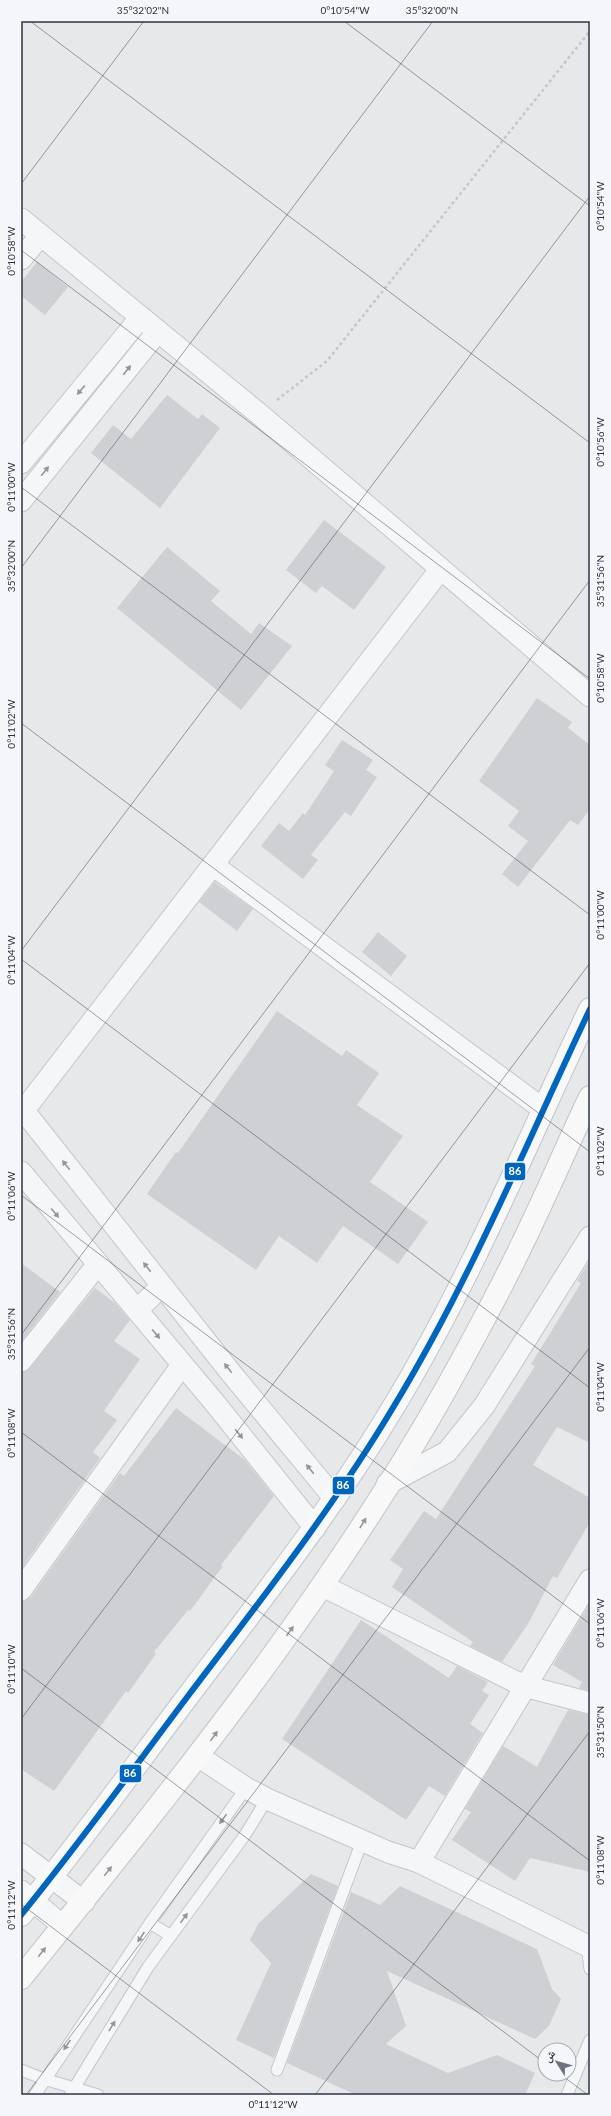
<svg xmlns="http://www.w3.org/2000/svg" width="611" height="2116" viewBox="0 0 611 2116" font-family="Lato,'Noto Naskh Arabic',sans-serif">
<rect width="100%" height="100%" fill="#e6e8ea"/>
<path fill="#ced0d3" d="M37,262L68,287L45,315L21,296V282Z
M167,395L198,419L202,414L220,428L160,508L91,453L113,425L131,439Z
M324,520L386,567L354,610L322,586L316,593L286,570Z
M167,547L220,591L211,601L251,634L259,623L292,646L241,710L117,608Z
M537,698L572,722L568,728L590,745V809L578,825L570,820L518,887L502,874L528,841L508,826L519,811L479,781Z
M342,740L373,760L366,770L377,777L351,816L345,812L311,855L318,860L303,879L261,846L279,823L289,831L303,813L305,815L334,771L325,765Z
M215,882L253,909L237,931L199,902Z
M378,932L407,956L391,976L362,952Z
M277,1011L342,1056L346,1050L379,1073L357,1105L403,1136L370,1182L428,1222L398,1264L343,1226L317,1263L279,1236L256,1270L147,1194L176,1152L178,1153Z
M590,1260V1443L557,1427L533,1465L590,1498V1522L557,1578L553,1576L528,1624L502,1662L470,1646L473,1642L392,1587L403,1569L390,1560L424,1511L436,1519L535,1366L531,1364L581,1283L577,1281Z
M21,1263L60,1292L21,1342Z
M95,1288L115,1303L130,1320L114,1341L140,1359L104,1411L117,1420L93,1452L100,1458L21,1569V1373L30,1368Z
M176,1408L245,1460L274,1496L221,1565L223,1566L190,1611L188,1610L154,1652L156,1654L128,1693L126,1691L54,1791L21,1769V1602L31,1597L120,1473L124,1476Z
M590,1603V1691L579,1688L582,1682L553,1665Z
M361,1620L449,1678L457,1666L488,1682L482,1691L489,1695L470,1724L483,1733L445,1796L429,1786L406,1820L282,1739Z
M568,1710L590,1715V1872L530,1858L515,1881L452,1840L471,1812L465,1809L503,1746L537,1767Z
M311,1874L338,1886L274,2058L236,2040L271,1963L250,1940L258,1924Z
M400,1886L537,1949L552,1989L561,1999L549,2026L535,2039L387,1971L406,2026L386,2044L448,2073L497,2055L535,2073L525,2095H356L287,2063L351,1892L380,1905Z"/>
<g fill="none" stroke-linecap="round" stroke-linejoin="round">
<defs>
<path id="lane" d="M150,1923L171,1936
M587,1945L590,1969
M21,2070L44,2079L98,2095
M277,2070L362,1841
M35,2095L150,1923L246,1788
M70,2095L148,1967L245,1835L267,1799
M567,2095L590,2040"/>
<path id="street" d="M21,219L258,413L590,696
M21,259L41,235
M21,463L141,317
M21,501L158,331
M213,865L543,1109
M24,1111L231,1373L335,1499
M21,1114L440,570
M21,1172L214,1402L315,1528
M137,1310L162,1286
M21,1361L98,1264
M387,1484L447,1452L484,1406L590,1237
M323,1586L524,1686L590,1703
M21,1590L182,1365
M198,1756L246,1788L267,1799L388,1852L419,1862L590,1947
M21,1854L84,1902
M419,1862L590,1580
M21,1891L63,1926"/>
<path id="primary" d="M21,1915C79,1844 133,1769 188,1696C260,1601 333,1508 394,1406C471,1279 527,1142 590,1009
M21,1978C171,1792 323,1605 442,1396C475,1337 507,1278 535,1217C554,1177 571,1137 590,1097"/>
</defs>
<use href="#lane" stroke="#c4c6c8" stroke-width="13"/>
<use href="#street" stroke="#c4c6c8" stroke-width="23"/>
<use href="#primary" stroke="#c2c5c8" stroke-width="24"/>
<path stroke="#c5c6ca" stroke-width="2.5" stroke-dasharray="3 3" stroke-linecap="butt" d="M277,400L327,361L590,31"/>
<use href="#lane" stroke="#f5f6f7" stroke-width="11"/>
<use href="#street" stroke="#f5f6f7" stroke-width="21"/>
<use href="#primary" stroke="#f8f8f8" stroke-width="22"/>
<defs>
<path id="bus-1" d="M21,1915C79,1844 133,1769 188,1696C260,1601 333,1508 394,1406C471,1279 527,1142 590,1009"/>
</defs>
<use href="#bus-1" stroke="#f4f6f9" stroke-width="9"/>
<use href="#bus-1" stroke="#0065bd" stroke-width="6"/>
</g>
<defs><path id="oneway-solid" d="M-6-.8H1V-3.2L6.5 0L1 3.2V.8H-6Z"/></defs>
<g fill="#90959e">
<use href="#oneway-solid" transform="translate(127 370) rotate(-51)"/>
<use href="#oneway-solid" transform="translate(81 390) rotate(130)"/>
<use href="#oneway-solid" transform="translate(45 471) rotate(-51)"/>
<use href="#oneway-solid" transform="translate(66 1165) rotate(-128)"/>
<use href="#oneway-solid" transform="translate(55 1213) rotate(50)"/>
<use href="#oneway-solid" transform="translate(147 1267) rotate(-128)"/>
<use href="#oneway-solid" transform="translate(156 1334) rotate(50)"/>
<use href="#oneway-solid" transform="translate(228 1368) rotate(-129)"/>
<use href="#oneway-solid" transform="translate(239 1434) rotate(51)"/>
<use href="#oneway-solid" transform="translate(310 1469) rotate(-129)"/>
<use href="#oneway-solid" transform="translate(223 1819) rotate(126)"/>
<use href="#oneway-solid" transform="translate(184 1918) rotate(-54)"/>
<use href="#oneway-solid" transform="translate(141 1937) rotate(124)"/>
<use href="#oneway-solid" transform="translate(112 2026) rotate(-58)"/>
<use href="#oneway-solid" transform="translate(67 2045) rotate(124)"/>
</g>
<g fill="#92969e">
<use href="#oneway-solid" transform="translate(363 1523) rotate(-58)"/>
<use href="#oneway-solid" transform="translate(290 1631) rotate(-54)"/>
<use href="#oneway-solid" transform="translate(214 1736) rotate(-54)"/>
<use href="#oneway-solid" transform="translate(108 1871) rotate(-52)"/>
<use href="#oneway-solid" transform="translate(42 1952) rotate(-51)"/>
</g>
<path fill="none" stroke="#2b3445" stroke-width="1" stroke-opacity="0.45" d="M30,21L590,443M344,21L590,206M21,184L144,21M21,250L590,679M21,487L590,915M21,568L433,21M21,723L590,1152M21,951L590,196M21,959L590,1388M21,1195L590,1624M21,1335L590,580M21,1432L590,1861M21,1668L545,2063M21,1719L590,963M21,1904L274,2095M560,2074L588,2095M26,2095L590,1347M315,2095L590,1731"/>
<g stroke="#f4f6f9" stroke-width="1.5">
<rect x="504" y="1162" width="22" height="19" rx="4" fill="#0065bd"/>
<rect x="332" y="1476" width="23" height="19" rx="4" fill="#0065bd"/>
<rect x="119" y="1764" width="23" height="19" rx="4" fill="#0065bd"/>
</g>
<g font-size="11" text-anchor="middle" font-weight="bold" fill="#fff">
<text x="515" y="1175">86</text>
<text x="343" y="1489">86</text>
<text x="130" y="1777">86</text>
</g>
<rect width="611" height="2116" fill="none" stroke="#f4f6f9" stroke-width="44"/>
<g transform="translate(557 2062) rotate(307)"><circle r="19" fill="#f4f6f9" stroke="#a4a8b1"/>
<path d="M0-3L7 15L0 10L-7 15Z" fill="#6c737f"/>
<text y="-6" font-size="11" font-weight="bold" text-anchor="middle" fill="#2b3445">ش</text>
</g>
<rect x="22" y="22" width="567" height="2072" fill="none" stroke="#2b3445" stroke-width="1.5"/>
<g font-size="10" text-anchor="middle" fill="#2b3445">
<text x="143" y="14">35°32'02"N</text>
<text x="345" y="14">0°10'54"W</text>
<text x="432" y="14">35°32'00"N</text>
<text transform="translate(600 206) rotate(-90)" y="4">0°10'54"W</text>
<text transform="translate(11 251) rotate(-90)" y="4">0°10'58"W</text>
<text transform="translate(600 442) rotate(-90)" y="4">0°10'56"W</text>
<text transform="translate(11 487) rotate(-90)" y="4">0°11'00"W</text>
<text transform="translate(11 566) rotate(-90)" y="4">35°32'00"N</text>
<text transform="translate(600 581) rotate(-90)" y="4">35°31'56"N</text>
<text transform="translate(600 678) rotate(-90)" y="4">0°10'58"W</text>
<text transform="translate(11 724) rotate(-90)" y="4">0°11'02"W</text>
<text transform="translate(600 915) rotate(-90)" y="4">0°11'00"W</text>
<text transform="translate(11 960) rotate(-90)" y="4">0°11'04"W</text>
<text transform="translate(600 1151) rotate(-90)" y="4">0°11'02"W</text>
<text transform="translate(11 1196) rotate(-90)" y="4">0°11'06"W</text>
<text transform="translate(11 1334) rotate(-90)" y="4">35°31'56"N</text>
<text transform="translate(600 1387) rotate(-90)" y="4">0°11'04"W</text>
<text transform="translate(11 1433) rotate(-90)" y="4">0°11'08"W</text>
<text transform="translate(600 1623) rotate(-90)" y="4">0°11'06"W</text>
<text transform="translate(11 1669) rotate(-90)" y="4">0°11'10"W</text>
<text transform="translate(600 1732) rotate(-90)" y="4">35°31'50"N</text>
<text transform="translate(600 1860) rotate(-90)" y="4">0°11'08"W</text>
<text transform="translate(11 1905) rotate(-90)" y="4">0°11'12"W</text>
<text x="273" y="2108">0°11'12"W</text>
</g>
</svg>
